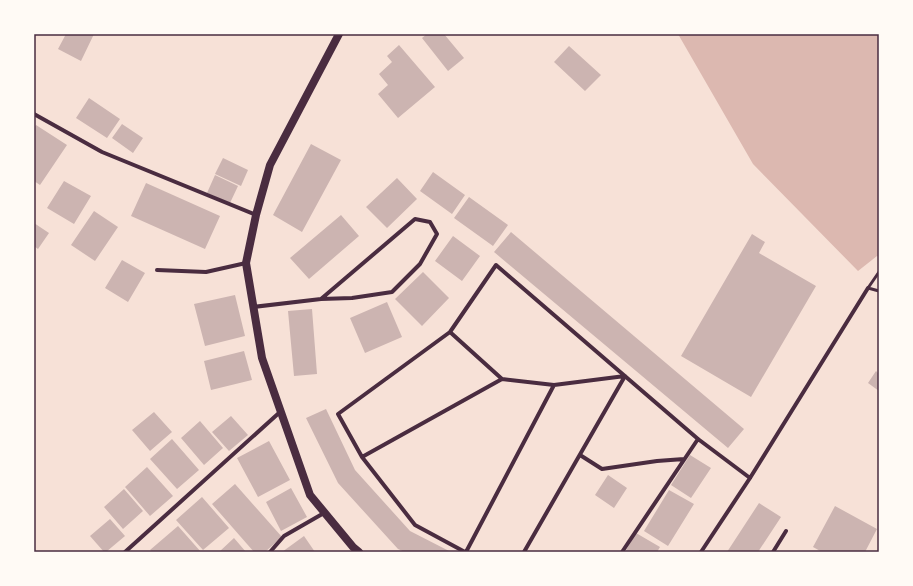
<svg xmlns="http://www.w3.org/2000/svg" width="913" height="586" viewBox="0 0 913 586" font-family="Signika,sans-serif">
<rect width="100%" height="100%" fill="#f7e1d7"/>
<path fill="#dcb8b0" d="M678,34H879V257L877,256L858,271L753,164Z"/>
<path fill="#ccb4b1" d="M66,34H94L81,61L58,49Z
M427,34H444L464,58L448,71L422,38Z
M399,45L435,87L398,118L378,94L388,85L379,74L392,62L387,56Z
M569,46L601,75L585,91L554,62Z
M89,98L120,119L107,138L76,118Z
M122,124L143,138L133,153L112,138Z
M36,125L67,145L40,185L34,181V128Z
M311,144L341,160L302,232L273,215Z
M223,158L248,170L241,186L215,174Z
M433,172L465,195L452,214L420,191Z
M215,175L238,186L230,203L207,193Z
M397,178L417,199L387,228L366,207Z
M64,181L91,196L74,224L47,208Z
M146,183L220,216L205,249L131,216Z
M469,197L508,225L493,246L454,218Z
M94,211L118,227L95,261L71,245Z
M341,215L359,236L309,279L290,258Z
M34,223L49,233L38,249L34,246Z
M511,232L744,429L728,448L494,252Z
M752,234L765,242L759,253L816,286L751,397L681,356Z
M453,236L480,256L462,281L435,261Z
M122,260L145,273L128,302L105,288Z
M423,272L449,298L422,326L395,299Z
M235,295L245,336L205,346L194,304Z
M387,302L402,337L365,353L350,318Z
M312,309L317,374L294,376L288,311Z
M244,351L252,380L211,390L204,361Z
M876,371L879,374V391L868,383Z
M326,409L355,470L410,531L451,552H405L398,549L338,483L306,418Z
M154,412L172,432L150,451L132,430Z
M231,416L248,435L229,451L212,432Z
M200,421L223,448L204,465L181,438Z
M172,439L199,470L177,489L150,459Z
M269,441L290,480L258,497L237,458Z
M690,455L711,468L691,498L671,485Z
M147,467L173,496L150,516L125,487Z
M608,475L627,488L614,508L595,495Z
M235,484L282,537L265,552H254L212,504Z
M291,488L307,517L281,531L266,502Z
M124,489L143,511L123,529L104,507Z
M669,490L694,504L668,546L644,531Z
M202,497L229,528L203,550L176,520Z
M759,503L781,517L758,552H727Z
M835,506L877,529L865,552H822L813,547Z
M110,519L125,536L106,552H104L90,536Z
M178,526L201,552H153L150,550Z
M636,533L660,547L657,552H625Z
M304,536L315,552H282Z
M234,538L246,552H219Z"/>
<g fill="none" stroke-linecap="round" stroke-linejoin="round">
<path stroke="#4a2c40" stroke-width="3" d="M879,272L868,288L879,291"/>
<path stroke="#4a2c40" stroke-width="4" d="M34,114L102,152L256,215
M157,270L206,272L246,263
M253,307L321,299L352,298L392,292L420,264L437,234L430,222L415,219L321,299
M450,332L502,379
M580,455L602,469L657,461L684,459
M362,457L502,379L554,385L625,376
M125,552L280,412
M270,552L284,536L324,513
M465,552L415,525L362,457L338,414L450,332L496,265L698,439L750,478
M466,552L554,385
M524,552L625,376
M622,552L698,439
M701,552L750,478L868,288
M773,552L786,531"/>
<path stroke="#4a2c40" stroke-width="8" d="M339,34L270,165L256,215L246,263L262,358L310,495L353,547L359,552"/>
</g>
<rect width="913" height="586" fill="none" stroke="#fffaf5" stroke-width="70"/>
<rect x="35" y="35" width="843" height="516" fill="none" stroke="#4a2c40" stroke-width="1.5"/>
</svg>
